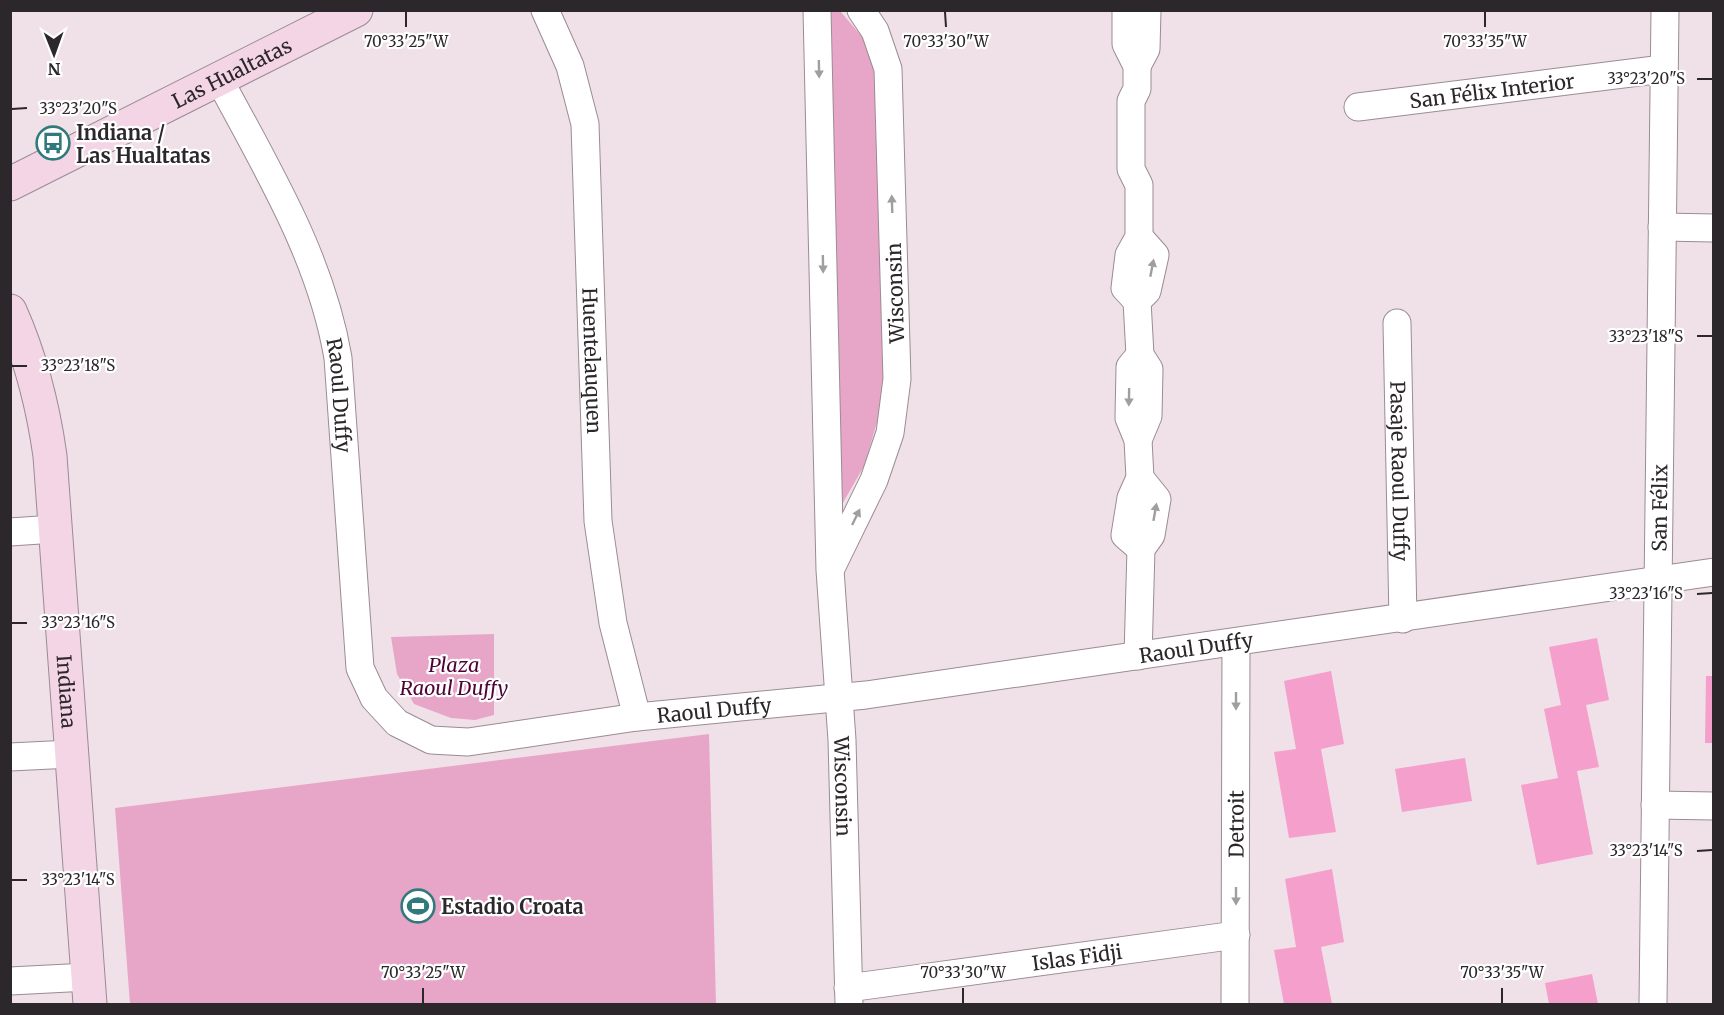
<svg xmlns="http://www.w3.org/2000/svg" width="1724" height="1015" viewBox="0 0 1724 1015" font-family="Merriweather,serif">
<rect width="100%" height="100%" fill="#f0e0e8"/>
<path fill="#e7a6c8" d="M831,11H840L864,39L875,69L886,373L881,409L864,466L840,508Z
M494,634V715L475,720L451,718L414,704L397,674L391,637Z
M709,734L716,1004H130L115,808Z"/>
<path fill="#f59fcd" d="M1597,638L1609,700L1586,705L1599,767L1577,771L1593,854L1537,865L1521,785L1558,778L1544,709L1561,705L1549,647Z
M1331,671L1344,744L1321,749L1336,832L1289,838L1274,752L1296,749L1284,681Z
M1706,676H1714V743H1705Z
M1465,758L1472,801L1402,812L1395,769Z
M1332,869L1344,942L1321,947L1332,1004H1284L1274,950L1296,947L1285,879Z
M1592,974L1598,1004H1549L1545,983Z"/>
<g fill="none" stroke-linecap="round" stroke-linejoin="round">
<defs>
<g id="street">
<path id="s1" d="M545,10L570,66L585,124L598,521L613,623L637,717"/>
<path id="s2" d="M817,10L830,570L842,740L849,1004"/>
<path d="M1126,10V44L1137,66V89L1131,101V169L1139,185V237L1129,255L1125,288L1137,301L1140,355L1149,369L1148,416L1138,440"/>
<path d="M1137,66L1146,49L1147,10"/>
<path id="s3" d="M219,79C267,169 321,257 338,358L360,668L374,698L397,723L431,740L468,742L637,717L866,695L1714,572"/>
<path id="s4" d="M1358,107L1663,69"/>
<path d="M1662,227L1714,228"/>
<path d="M1137,301L1147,291L1155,255L1139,237"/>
<path id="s5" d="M1397,323L1403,619"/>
<path d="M1140,355L1130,367L1129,418L1138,440L1140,478L1131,498L1125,535L1141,549"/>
<path d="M10,532L55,529"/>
<path d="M832,566L874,480L890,433L897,379L888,69L875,31L861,10"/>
<path d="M1138,656L1141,549L1151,535L1157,499L1140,478"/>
<path d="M10,757L71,754"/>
<path d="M1655,805L1714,806"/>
<path d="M10,981L88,977"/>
<path id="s6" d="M848,988L1236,935"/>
<path id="s7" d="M1235,1004L1236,643"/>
<path id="s8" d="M1653,1004L1665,10"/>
</g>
<g id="secondary">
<path id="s9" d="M10,184L356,10"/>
<path id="s10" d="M10,311C31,358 43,406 50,456L90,1004"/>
</g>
</defs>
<use href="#street" stroke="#9a8c93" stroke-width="29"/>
<use href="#secondary" stroke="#9a8c93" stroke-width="35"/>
<use href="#street" stroke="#fff" stroke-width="27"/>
<use href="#secondary" stroke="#f3d5e6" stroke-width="33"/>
</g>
<defs><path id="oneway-solid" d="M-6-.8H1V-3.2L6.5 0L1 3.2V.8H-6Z" transform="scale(1.5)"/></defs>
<g fill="#a09e9f">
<use href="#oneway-solid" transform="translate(819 69) rotate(89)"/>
<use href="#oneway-solid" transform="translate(892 204) rotate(-92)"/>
<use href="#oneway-solid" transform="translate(823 264) rotate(89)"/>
<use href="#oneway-solid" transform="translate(1152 268) rotate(-79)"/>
<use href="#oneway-solid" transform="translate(1129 397) rotate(91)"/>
<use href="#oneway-solid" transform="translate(1155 512) rotate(-80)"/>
<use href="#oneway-solid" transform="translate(856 517) rotate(-64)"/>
<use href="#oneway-solid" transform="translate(1236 701) rotate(90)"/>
<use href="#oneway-solid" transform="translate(1236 896) rotate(90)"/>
</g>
<path fill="none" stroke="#2c272a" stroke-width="2" d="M406,12V27M945,12L946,27M1485,12V27M1697,79H1712M12,109L27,108M1697,336H1712M12,366H27M1697,594L1712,593M12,623H27M1697,851L1712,850M12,880H27M423,988V1003M963,988V1003M1502,988V1003"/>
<defs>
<symbol id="bus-ring" viewBox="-11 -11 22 22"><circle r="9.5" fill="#fff" stroke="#317a7c" stroke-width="1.5"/><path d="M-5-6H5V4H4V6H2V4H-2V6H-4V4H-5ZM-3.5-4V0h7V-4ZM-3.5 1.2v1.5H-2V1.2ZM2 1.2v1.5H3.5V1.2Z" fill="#317a7c"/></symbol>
<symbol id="stadium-ring" viewBox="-11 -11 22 22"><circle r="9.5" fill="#fff" stroke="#317a7c" stroke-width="1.5"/><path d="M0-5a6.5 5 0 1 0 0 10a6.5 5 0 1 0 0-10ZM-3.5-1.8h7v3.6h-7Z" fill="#317a7c"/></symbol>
</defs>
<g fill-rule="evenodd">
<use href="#bus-ring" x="34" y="124" width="38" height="38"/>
<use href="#stadium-ring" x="399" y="887" width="38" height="38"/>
</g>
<g text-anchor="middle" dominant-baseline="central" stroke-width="4.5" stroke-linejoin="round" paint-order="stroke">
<g font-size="20" fill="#2c272a" stroke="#fff">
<text stroke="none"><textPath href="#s9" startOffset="248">Las Hualtatas</textPath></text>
<text stroke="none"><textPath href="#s4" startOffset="135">San Félix Interior</textPath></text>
<text transform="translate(895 293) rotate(-92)">Wisconsin</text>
<text stroke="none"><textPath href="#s1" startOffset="358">Huentelauquen</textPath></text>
<text stroke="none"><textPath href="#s3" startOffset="342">Raoul Duffy</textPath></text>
<text stroke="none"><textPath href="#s5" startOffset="148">Pasaje Raoul Duffy</textPath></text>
<text stroke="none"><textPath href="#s8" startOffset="496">San Félix</textPath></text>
<text stroke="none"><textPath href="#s3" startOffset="1492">Raoul Duffy</textPath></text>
<text stroke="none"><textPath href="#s10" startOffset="387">Indiana</textPath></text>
<text stroke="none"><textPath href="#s3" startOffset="1006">Raoul Duffy</textPath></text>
<text stroke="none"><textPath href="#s2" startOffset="777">Wisconsin</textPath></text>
<text stroke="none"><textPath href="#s7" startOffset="180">Detroit</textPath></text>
<text stroke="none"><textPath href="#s6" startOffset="231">Islas Fidji</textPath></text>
</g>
<g font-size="20" font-weight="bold" fill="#2c272a" stroke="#fff" text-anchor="start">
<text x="76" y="132">Indiana /<tspan x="76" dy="23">Las Hualtatas</tspan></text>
<text x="441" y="906">Estadio Croata</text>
</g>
<g font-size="20" font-style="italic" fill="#4f0335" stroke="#fff">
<text x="454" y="664">Plaza<tspan x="454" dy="23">Raoul Duffy</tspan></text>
</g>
</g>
<g font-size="15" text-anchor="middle" fill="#2c272a" stroke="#fff" stroke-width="4.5" stroke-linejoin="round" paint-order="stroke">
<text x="406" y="47">70°33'25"W</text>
<text x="946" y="47">70°33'30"W</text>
<text x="1485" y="47">70°33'35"W</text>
<text x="1646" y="84">33°23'20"S</text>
<text x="78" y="114">33°23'20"S</text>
<text x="1646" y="342">33°23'18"S</text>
<text x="78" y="371">33°23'18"S</text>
<text x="1646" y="599">33°23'16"S</text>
<text x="78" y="628">33°23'16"S</text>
<text x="1646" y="856">33°23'14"S</text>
<text x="78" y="885">33°23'14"S</text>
<text x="423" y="978">70°33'25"W</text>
<text x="963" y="978">70°33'30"W</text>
<text x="1502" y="978">70°33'35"W</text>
</g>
<rect width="1724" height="1015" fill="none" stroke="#2c272a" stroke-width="24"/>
<g transform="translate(54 54) rotate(179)" stroke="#ffffff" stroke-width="4.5" paint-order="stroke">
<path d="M0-4.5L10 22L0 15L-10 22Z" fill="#2c272a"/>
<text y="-9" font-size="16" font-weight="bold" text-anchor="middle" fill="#2c272a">N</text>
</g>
</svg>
